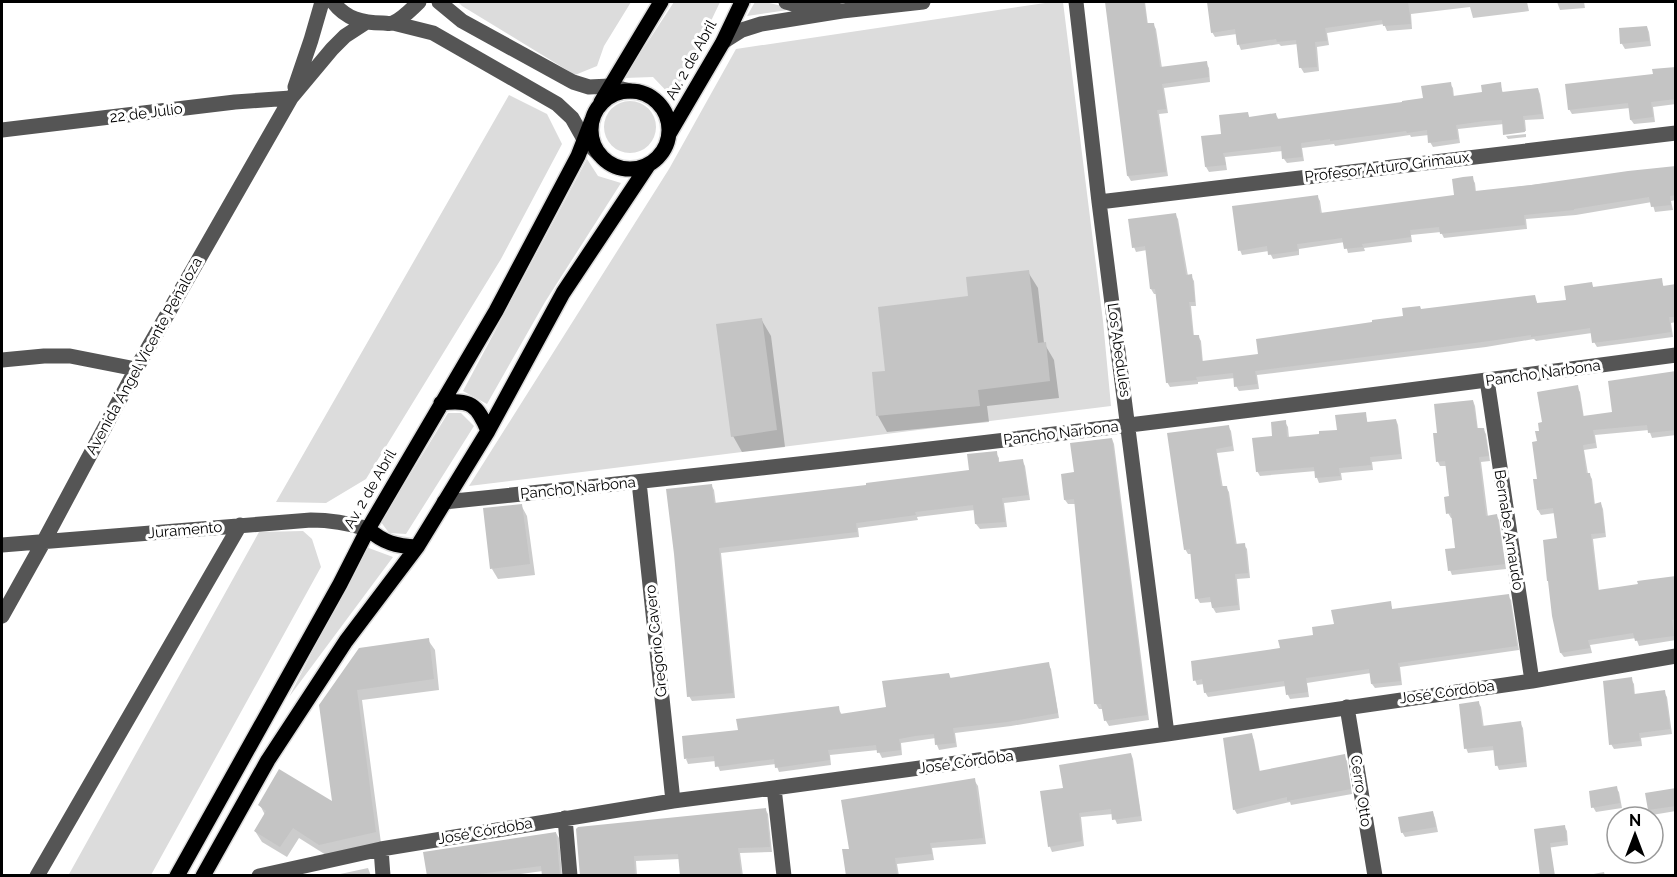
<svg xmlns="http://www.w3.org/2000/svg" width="1677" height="877" viewBox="0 0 1677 877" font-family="Raleway,sans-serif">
<rect width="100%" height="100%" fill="#fff"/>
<path fill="#dcdcdc" d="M458,2H631L604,46L597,66L575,75L462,6Z
M674,2H720L674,99L653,77L624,78Z
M755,2H765L795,9L747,16Z
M1052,2H1063L1103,321L1111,406L469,486L669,169L736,49Z
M509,95L547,114L562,144L501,259L366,479L326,503L276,502Z
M604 127a26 26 0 1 1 52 0a26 26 0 1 1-52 0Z
M587,159L598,176L621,183L545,302L487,404L463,391Z
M448,413H461L474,426L406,534L389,533L381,522Z
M303,531L312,539L321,567L151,875L68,876L259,532Z
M366,547L393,557L289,697Z"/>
<path fill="#0003" d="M1107,2H1145L1148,25L1153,24L1156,29L1162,68L1206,63L1209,68L1210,82L1164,88L1168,113L1159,114L1168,176L1131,181L1128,176Z
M1209,2H1527L1529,11L1473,18L1470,7L1411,14L1412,29L1387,31L1384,24L1327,33L1329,45L1317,47L1319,71L1304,73L1301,68L1298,44L1281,46L1279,44L1241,50L1239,45L1237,34L1215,37L1212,32Z
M1557,2H1584L1585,8L1560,10Z
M1647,27L1649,32L1651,46L1625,49L1622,44L1620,30Z
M1676,68V104L1653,107L1655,122L1634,124L1631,120L1630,108L1572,114L1569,109Z
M1450,84L1453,88L1454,97L1483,94L1500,84L1503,93L1538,89L1540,94L1544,119L1525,120L1526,131L1505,133L1504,124L1458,129L1460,143L1433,147L1430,142L1429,135L1411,137L1410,135L1335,146L1334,144L1302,148L1304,161L1287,163L1284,159L1283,151L1225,157L1227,170L1209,172L1206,167L1223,136L1247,113L1250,118L1276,115L1279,120L1425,100Z
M1526,134V137L1508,139L1506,136Z
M1676,167V200L1671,201L1673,210L1655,212L1652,202L1576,215L1526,219L1527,229L1444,238L1441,232L1411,235L1412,242L1364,248L1365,251L1348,253L1345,242L1299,249V255L1273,259L1269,251L1242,255L1240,250L1317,196L1320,201L1322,214L1456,197L1472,178L1475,183L1476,192Z
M1175,214L1178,219L1188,276H1191L1194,281L1196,306H1191L1194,337L1198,336L1201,341L1203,363L1260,356L1405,317L1421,310L1534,296L1538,305L1568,301L1591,284L1594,288L1661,280L1664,287L1676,286V322L1671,323L1673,337L1597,347L1594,342L1592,333L1536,341L1534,339L1486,347L1257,375L1259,389L1239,391L1236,386L1235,378L1198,382V384L1170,387L1167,382L1157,294H1154L1151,289L1147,250L1136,252L1134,247Z
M1028,272L1038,288L1044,343L1054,360L1059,398L987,406L989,422L887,432L878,416L887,372L969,298Z
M761,319L771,336L785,447L742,452L733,436Z
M1676,373V435L1652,438L1649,430L1595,435L1597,448L1584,450L1588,474H1589L1592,479L1595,505L1601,504L1603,509L1606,537L1593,539L1599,591L1639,585L1676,577V640L1639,646L1636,638L1590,645L1592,653L1564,657L1561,653L1558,539L1555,513L1541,515L1538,510L1535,480H1539L1538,442L1544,423L1577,387L1580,392L1584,418L1613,413Z
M1473,401L1475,406L1478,430L1483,429L1486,434L1490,461L1481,462L1488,517L1496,515L1499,520L1506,569L1452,575L1450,570L1457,549L1453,518H1451L1448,513L1451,498L1447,466H1440L1438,462L1439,434Z
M1365,413L1368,424L1396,420L1398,425L1402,459L1372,462L1373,470L1341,473L1342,480L1319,483L1317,478L1316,471L1260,476L1257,471L1274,438L1285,422L1288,427L1289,438L1321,435L1338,431Z
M1228,426L1231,431L1234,451L1217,453L1223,488L1226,487L1229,492L1237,546L1244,545L1247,549L1250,578L1237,579L1240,610L1216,613L1213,608L1212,602L1200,603L1197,598L1192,554H1188L1185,549L1169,435Z
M1112,439L1114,444L1149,720L1109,726L1106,721L1104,709H1099L1096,704L1076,504H1068L1065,500L1076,473Z
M996,453L999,458V464L1022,460L1025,466L1030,500L1004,503L1007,527L980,529L976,524L975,510L917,517L918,520L858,528L859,537L721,553L735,698L692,701L689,696L711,485L714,490L716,505L868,486L971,471Z
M521,505L527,516L535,575L498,579L492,569Z
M1508,596L1511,600L1519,650L1400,667L1402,685L1375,688L1372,684L1371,673L1307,683L1309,697L1290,699L1288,695L1286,686L1208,697L1205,692L1204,684L1197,685L1195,680L1281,650L1390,603L1393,611Z
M428,640L435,650L439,690L362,700L381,843L326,855L299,838L287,857L262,842L255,831L265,815L260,805L334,804L320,705Z
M1048,664L1051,669L1059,718L1011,726L955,733L957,747L939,750L937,745L936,738L901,743L902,755L882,758L878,750L830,755L831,765L779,772L776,764L720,771L716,761L688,764L686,759L739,731L838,708L842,715L888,709L949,674L951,679Z
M1631,679L1634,684L1635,696L1664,692L1667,697L1672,734L1641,738L1642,746L1614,749L1611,744Z
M1478,702L1481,707L1484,728L1520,723L1523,728L1527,767L1499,770L1497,765L1495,750L1468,753L1466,748Z
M1252,735L1254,740L1260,772L1344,756L1347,761L1352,794L1291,805L1290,802L1237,814L1234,809Z
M1131,754L1133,759L1142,821L1117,824L1113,814L1081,817L1084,846L1052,852L1050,847L1041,792L1064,789Z
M974,780L978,786L986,844L932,848L934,860L897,864L899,876H847L851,850Z
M1616,788L1619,792L1622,808L1596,812L1593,807Z
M1676,791V811L1652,815L1649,810L1647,794Z
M765,809L768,814L772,852L740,853L743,876H682L680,859L636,861L637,876H581L577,830Z
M1433,813L1435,818L1438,832L1405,837L1402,832Z
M1564,826L1567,831L1568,845L1540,849Z
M556,833L559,838L562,876H543V871L506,876H428Z
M368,868L371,876H331Z
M1604,872L1605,876H1583Z"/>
<path fill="#c4c4c4" d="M1105,2H1144L1147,23H1154L1160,67L1207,61L1209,77L1162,84L1166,109L1157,110L1166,172L1127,176Z
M1207,2H1408L1411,24L1383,26L1382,20L1325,28L1327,41L1315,42L1317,67L1299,68L1296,40L1277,42L1276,39L1237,45L1235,29L1211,33Z
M1647,26L1649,41L1620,44L1619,28Z
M1676,67V99L1651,102L1653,117L1630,120L1628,103L1568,110L1565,84L1653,74L1652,69Z
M1451,82L1453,96L1482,92L1481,85L1501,82L1502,92L1538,88L1542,114L1523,116L1525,132L1503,135L1502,120L1485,121L1456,125L1458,139L1428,143L1427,130L1407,133L1406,131L1330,141V139L1301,143L1302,157L1282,159L1281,146L1223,153L1226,165L1205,167L1201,136L1221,134L1219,115L1248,112L1249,117L1276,113L1277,119L1402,102V101L1423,98L1421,86Z
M1676,166V195L1670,196L1671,205L1651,207L1649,197L1574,209V210L1524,215L1525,225L1440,234L1439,227L1410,230L1411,237L1362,244L1363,247L1344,249L1342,238L1297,244L1298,251L1268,255L1267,246L1238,251L1232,206L1318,195L1320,213L1454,195L1452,179L1463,177L1473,176L1475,191L1531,185L1628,171Z
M1176,213L1186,275L1192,274L1195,302H1189L1193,335H1199L1202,361L1258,354L1256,339L1372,322V320L1403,316L1402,308L1420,306L1421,309L1535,295L1537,303L1566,300L1564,286L1592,282L1593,287L1662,278L1663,286L1676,284V317H1669L1671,332L1631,338L1592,343L1590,328L1531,337V335L1482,342L1255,371L1257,384L1234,387L1233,373L1196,377L1197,380L1166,383L1155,289H1150L1145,246L1132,248L1128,219Z
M1029,270L1038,343L1046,342L1050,381L978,390L980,406L876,416L872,372L885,371L878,307L968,296L966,277Z
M762,318L777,430L731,437L716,324Z
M1676,371V430L1648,433L1647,425L1593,430L1595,443L1583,445L1586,473H1590L1594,504L1601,502L1605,533L1591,534L1598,590L1638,584L1637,581L1676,576V619L1672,620L1674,636L1635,641L1633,633L1588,640L1590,648L1560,653L1552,616L1548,581H1547L1543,540L1557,538L1553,508L1537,510L1533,479H1537L1532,442L1537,441L1535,431H1539L1538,423L1542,422L1537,392L1578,385L1583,416L1612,412L1608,381Z
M1473,400L1477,428H1484L1489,456L1479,457L1486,516L1497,514L1505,564L1448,571L1445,549L1455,548L1451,513L1446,514L1444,497L1449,496L1445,461L1436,462L1433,433H1437L1434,404Z
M1366,412L1367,422L1396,419L1401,454L1370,457L1371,465L1339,468L1340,476L1315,478L1314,467L1256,472L1252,438L1272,436L1271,422L1286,420L1287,437L1319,434V431L1337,430L1335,415Z
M1229,425L1232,446L1216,449L1221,486H1227L1235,544L1245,543L1248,573L1235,574L1238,605L1212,608L1210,597L1195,599L1190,549L1184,550L1167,433Z
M1112,438L1147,715L1104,721L1101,704H1094L1074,499L1064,500L1061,474L1074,472L1070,443Z
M997,451L998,462L1023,459L1028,495L1002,498L1005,522L975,524L973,505L915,512L916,515L856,523L857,532L719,548L733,693L687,697L674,554L666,489L712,484L714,503L866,485V483L969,470L967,454Z
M522,504L530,564L490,569L483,508Z
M1509,594L1517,646L1398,663L1401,681L1371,684L1369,669L1306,678L1308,692L1286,695L1284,681L1204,693L1202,679L1193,681L1191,661L1280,648L1278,640L1313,635L1312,627L1334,624L1331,610L1391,601L1392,609Z
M429,638L434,679L357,690L376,832L319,845L293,828L280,847L254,831L266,811L258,805L279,769L332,801L319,705L359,648Z
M1049,662L1058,713L1007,722L953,728L955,743L935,745L934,734L915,736L899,739L901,750L877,753L876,745L828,750L830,760L775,768L774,759L715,767L714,756L684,759L682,736L738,730L736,719L839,706L840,714L886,707L882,681L949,673L950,678Z
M1632,677L1634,694L1665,690L1670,729L1639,733L1640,741L1609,745L1603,681Z
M1479,701L1482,726L1521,721L1526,762L1495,766L1493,746L1464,749L1459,704Z
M1252,733L1259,771L1345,754L1351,789L1287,801V797L1233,810L1223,738Z
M1131,753L1141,816L1112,820L1111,809L1079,813L1082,841L1048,847L1040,791L1063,788L1059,765Z
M975,778L983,838L930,843L932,854L895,858L897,874L846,876L842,849H849L841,800Z
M1617,786L1620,803L1591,808L1589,791Z
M1676,788V806L1648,810L1645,793Z
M766,808L770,847L738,848L741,874L680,876L678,854L634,856L635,876H580L576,829L578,827Z
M1433,811L1436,827L1401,833L1398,817Z
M1565,825L1567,841L1550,843L1555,876H1540L1534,829Z
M556,832L560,876H542L541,866L463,876H427L423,852Z"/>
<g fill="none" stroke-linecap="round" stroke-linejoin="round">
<defs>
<path id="major" d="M591 130a39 39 0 1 1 78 0a39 39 0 1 1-78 0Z
M601,102L661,2
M669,134L723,42L742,2
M441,403C470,399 477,404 488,431
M368,529C384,543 396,546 417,547
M177,876L340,584L368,529L496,311L578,156L592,120
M203,876L268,760L346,641L417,547L488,431L563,293L649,164"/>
</defs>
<use href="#major" stroke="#dbdbdb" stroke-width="18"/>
<path stroke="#555" stroke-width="15" d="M333,2C346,19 362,23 383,23C386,23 390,24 393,23C400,20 414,7 419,2
M439,2L462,21L573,82L589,87L610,86L630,91
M1076,2L1099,202L1167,734
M842,11L923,2
M393,23L433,33L557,104L572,118L585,141L600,155
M723,42L742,30L761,24L842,11L793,4L786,2
M295,87L311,40L322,2
M2,130L235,102L291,98
M1099,202L1676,133
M2,360L44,356H70L136,369
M1487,380L1532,681
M639,482L673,801
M444,502C856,460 1266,410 1676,355
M2,545L311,520C332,520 348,523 368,529
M2,616L44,541L136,369L291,98L332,49L345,36L365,23
M1347,707L1375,876
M774,788L784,876
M565,818L570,876
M381,849L383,876
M37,876L240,525
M259,876L381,849L673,801L774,788L1167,734L1532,681L1676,656"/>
<use href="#major" stroke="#000" stroke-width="15"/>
</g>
<g text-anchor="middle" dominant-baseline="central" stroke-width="6" stroke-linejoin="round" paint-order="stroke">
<g font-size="15" fill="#000" stroke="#fff">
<text transform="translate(691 60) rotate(-61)">Av. 2 de Abril</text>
<text transform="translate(146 113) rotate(-7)">22 de Julio</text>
<text transform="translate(1387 167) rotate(-7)">Profesor Arturo Grimaux</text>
<text transform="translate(1119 350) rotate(82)">Los Abedules</text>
<text transform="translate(144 356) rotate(-61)">Avenida Ángel Vicente Peñaloza</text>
<text transform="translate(1543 373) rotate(-8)">Pancho Narbona</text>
<text transform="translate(1061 433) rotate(-7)">Pancho Narbona</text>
<text transform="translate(578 488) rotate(-6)">Pancho Narbona</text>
<text transform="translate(370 489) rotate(-60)">Av. 2 de Abril</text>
<text transform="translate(185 530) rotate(-5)">Juramento</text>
<text transform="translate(1509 530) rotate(81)">Bernabe Arnaudo</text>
<text transform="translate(656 641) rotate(-96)">Gregorio Cavero</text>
<text transform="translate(1447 692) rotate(-8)">José Córdoba</text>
<text transform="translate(966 762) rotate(-8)">José Córdoba</text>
<text transform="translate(1361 791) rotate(81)">Cerro Otto</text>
<text transform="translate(485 831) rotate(-10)">José Córdoba</text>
</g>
</g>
<rect width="1677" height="877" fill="none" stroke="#000000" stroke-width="6"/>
<g transform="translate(1635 835)"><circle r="28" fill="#ffffff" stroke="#999999" stroke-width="1.5"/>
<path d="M0-4.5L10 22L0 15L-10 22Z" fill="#000000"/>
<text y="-9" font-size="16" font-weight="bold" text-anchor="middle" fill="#000000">N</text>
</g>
</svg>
